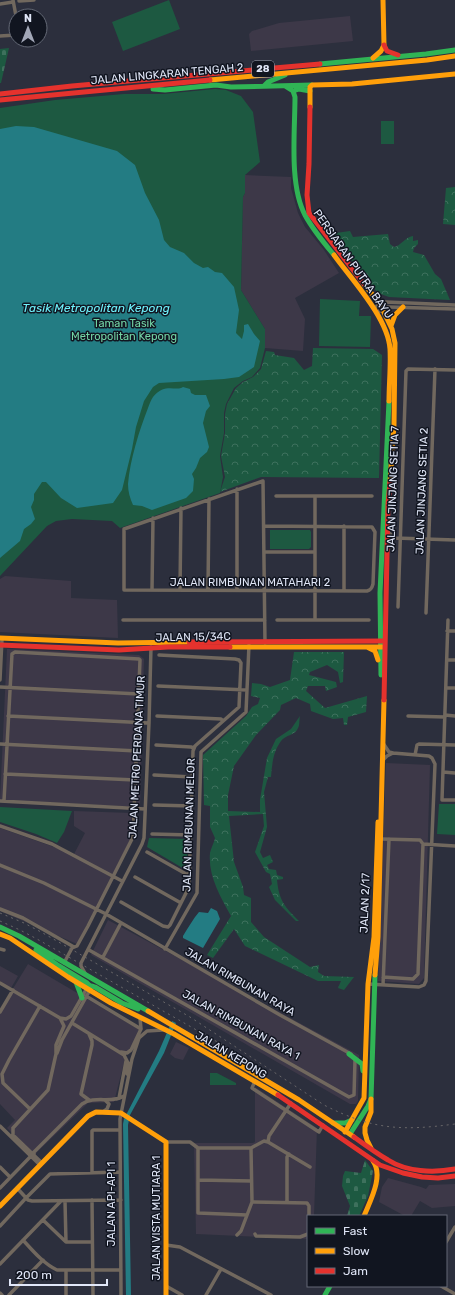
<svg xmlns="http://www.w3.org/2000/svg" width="455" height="1295" viewBox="0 0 455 1295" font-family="Rubik,sans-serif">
<defs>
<pattern id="forest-crowns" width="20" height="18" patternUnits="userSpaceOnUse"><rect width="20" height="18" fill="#1d5941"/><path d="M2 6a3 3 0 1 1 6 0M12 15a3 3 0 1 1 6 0" fill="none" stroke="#3e715d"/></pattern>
<pattern id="cemetery-stones" width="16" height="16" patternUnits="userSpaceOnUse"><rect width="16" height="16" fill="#1d5941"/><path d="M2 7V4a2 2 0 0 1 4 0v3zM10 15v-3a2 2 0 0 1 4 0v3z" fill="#3e715d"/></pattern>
</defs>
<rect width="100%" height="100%" fill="#2c2f3d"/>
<path fill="#3d3848" d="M350,16L353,41L251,51L249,34L252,31L279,23Z
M245,175L291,177V188L298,213L305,227L324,250L339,273L295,298L305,319L303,351L265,348V329L241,290L243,197L245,193Z
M5,576L71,581V598L117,600L118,638L0,632V579Z
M7,649L139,655L144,659L140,807L0,800Z
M386,763L430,765L424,978L419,984L378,981Z
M74,811L132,813L130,840L77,944L0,911V828L74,854L85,833L74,826Z
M108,920L359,1055L358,1101L356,1104H350L91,955Z
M28,964L140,1030L126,1055L114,1102L88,1103L34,1155L7,1128L15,1120L0,1104V1010Z
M0,966L18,976L11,988L0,981Z
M176,1042L189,1048L183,1060L175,1058L170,1054Z
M255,1087L317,1128L314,1216H308V1239L196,1234L194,1143H253L255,1142Z
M388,1178L421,1187L426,1189L429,1185L455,1184V1206L432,1208L420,1201L411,1216H405L379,1202L382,1187Z"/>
<path fill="#1d5941" d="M169,0L180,29L123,51L112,22Z
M215,89L226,90L241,96L253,112L260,162L245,175V193L243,197L241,290L265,329V348L260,368L252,377L243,381L234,388L226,404L224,413V433L220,456L223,477L220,493L120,528L112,521L72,519L56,521L47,526L0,576V108L55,100L124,94H163Z
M381,121H394V144H381Z
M320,299L360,301L359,316H371L370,347L319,346Z
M270,530H310L311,532V547L309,549H270Z
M439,804H455V835L437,834Z
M0,807L72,811L64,832L57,843L36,834L0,822Z
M149,838L187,839L189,841L188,852L187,856L188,869L186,870L147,847Z
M210,1073H217L236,1083V1085H210Z"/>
<path fill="url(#forest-crowns)" d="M455,187V225L443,224L446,188Z
M350,231L353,237L388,234L390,244L394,247C401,246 405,237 413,236V241L418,240V244L414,248L413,252L424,255L435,274L441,279L450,300L389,297L378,293L333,237L336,233Z
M313,348L373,349L382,355L379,478L261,477L220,492L225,477L221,456L225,433V414L227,404L236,388L243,382L253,377L261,369L266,351L274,352L275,355L294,358L304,370L312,366Z
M294,652H344L343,682L340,683L338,672L327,665L310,672L309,675L336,682L337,687L326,691L325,686H308L306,691L325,708L367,696L366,712L348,717L347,725H344L343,718L333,719L311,711L310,704L296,698L281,705L280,710L256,735L234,766L228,795V811L260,812V800L267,758L276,739L291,729L300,716C299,719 300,725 298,728C296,735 285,735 281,741C273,752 272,764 271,777H268L264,792L267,827L260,852L263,858L270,855L273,862L267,865L269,869L276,870L277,875L283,877V879L277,880C279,901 285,907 299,921H296L275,900L269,887L272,884L270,874L266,872L255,852L264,826L263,814L229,816L234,862L243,887L244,895L251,898V922L264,937L310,967L319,965L318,972L324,976L354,977L344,990L338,988L341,981H318L245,946L234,929L213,958L207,955L231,916C220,896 208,876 210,853C211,848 214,843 215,838L210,827V806L204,805L203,755L246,716L252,707L258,704L260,698L251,696L252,683L261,684L270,687L290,680Z"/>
<path fill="url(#cemetery-stones)" d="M9,48L1,83H0V49Z
M365,1160L373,1171L368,1196L359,1216H347L350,1206L342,1186L343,1176L345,1171L361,1173Z"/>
<path fill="#237c83" d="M16,126L34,127L117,151L135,165L145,193L159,220L164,240L170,247L184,253L194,263L203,268L208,267L215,272L222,273L234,287L239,310L236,333L242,339L244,331V325L248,324L254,334L260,341L254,367L239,377L224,379L159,383L153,387L144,401L136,427L132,449L122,490L113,503L77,508L61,498L46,482H42L34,494V500L31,507L35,519L31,524L24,529L20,541L0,558V129Z
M183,387L190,389L191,393L195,395H206L210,406L206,411L203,423L209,447L207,452L200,458L196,468L192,474L194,479L193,491L186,498L152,510L142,506L133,505C130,498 128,492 128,484C130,460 139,431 148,408C149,405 151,400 153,397C165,382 176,392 183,387Z
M211,908L217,911L220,919L203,948L183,938V936C188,928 193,919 199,912L208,913Z
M172,1021L176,1023L164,1053L130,1115L128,1125L131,1295H126L123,1124L124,1119L159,1051Z"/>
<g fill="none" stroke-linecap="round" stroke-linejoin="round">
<path stroke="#71685e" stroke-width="3.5" d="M13,0L16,16
M19,1L34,0
M0,4L13,2
M0,36L16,35
M374,308L380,304L386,302L455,305
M377,313L385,307H389L455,309
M276,496H372
M315,496V620
M264,526L372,527L375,532L373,584C372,588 371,590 367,591L124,590V529L263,481L265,643
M344,526V591
M388,532L395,538L388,542
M395,538L455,540
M265,552H315
M152,590L153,518
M180,590L181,508
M208,590L209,499
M237,590V489
M398,607L406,371L408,369L455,370
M426,613L435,369
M123,620H265
M277,620H369
M448,620L442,800H455
M447,631H455
M447,660H455
M0,680L2,639
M158,686L247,690
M0,687L139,694
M446,688H455
M445,715L455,716
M8,716L149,723
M157,716L221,719L223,721
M408,716L445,717
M383,743L389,752L393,753
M0,744L137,751
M156,745L191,747L194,748
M415,755L417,745L419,744L455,745
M443,772L455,773
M5,774L135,780
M154,775L192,777
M0,801L145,809
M4,801L12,654L15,652L139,659L140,660L133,837L88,926L77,946L72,948L64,963
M154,805L192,806
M0,826L52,844L122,881
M152,834L191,835
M381,839L420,840L423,844L455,846
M147,852L186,874H190
M0,865L44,883L106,914L280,1015L351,1054
M135,877L181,903
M121,902L163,926L168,927L170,925L189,887L193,751L195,746L239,707L241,663L239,660L235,659L159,655
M0,909L23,918L74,947
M0,949L4,950
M165,949L197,893L201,752L246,712L249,645
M89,950L349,1097L354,1095L355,1060
M103,957L121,923
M85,973L81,966V963L142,844L144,838L149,723L151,647
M383,977L413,979L418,974L423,844
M0,983L60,1018L64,1026L56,1045V1054L48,1090L13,1128
M368,984L419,987L424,985L426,981L435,764L432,758L429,756L393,753L387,756L383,760
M383,985L389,839
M86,996L141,1029
M0,1012L13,990
M60,1018L66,1019L71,1016L87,988
M72,1023L124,1055L128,1063L127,1074
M89,1034L92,1041V1045L81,1094L89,1100
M121,1052L127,1053L131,1050L141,1029L140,1018
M57,1053L62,1040L90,990
M255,1081L252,1088L319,1132L323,1125
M117,1099L119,1098L126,1061
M30,1109L3,1083L2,1074L9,1060L40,1006
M103,1112L107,1109L109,1104L105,1100
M0,1126L40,1165
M13,1128V1135L42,1163
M166,1142H190L198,1148
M268,1142L310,1167
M198,1148H251L264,1141L268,1142L269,1136L291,1103
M198,1148V1213L247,1215
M34,1155V1152L82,1104C95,1095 111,1104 124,1096
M0,1167L10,1177
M92,1173V1131L93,1130H120
M198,1180L251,1181
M0,1188L31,1156
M17,1188L28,1200L32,1201L121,1200
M92,1200L93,1295
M65,1201L66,1242
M252,1202L307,1203L309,1206V1216
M287,1202V1157L289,1154
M43,1220L66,1242H92
M0,1226L26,1198L50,1174L120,1172
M255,1234L256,1236L300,1237L308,1234
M237,1235L241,1231L252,1202L251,1148
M23,1240C33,1251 44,1264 57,1270H121
M446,1242L455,1227
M166,1245L180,1247L271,1295
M0,1264L61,1201
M166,1286L182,1295
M441,1286L455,1294
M0,1293L2,1295
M9,1295L43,1260
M66,1295V1270
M121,1295L120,1119L132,1059L139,1038L147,1031L163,1030
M206,1295L221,1269"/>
<path stroke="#30b455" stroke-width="5" d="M320,64L426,54L455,50
M264,86L268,82L285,75
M285,86L293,91L295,97C295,131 289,185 305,215C313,230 324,243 334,255
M153,89L165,90L216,85L231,87L312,85
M293,91L299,89L310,91
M381,675L380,593L389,401
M0,927L19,936L148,1011
M36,950L59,966L87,983L90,986V990
M76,982L82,998
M88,987L92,986L95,987L122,1003L138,1009
M349,1054L362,1064L363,1071
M333,1123H345L352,1120
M350,1134L368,1106L371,1099L375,975
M325,1295L330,1286"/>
<path stroke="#ff9f0a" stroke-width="5" d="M373,58L381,51L384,45L383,0
M210,80L427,60L455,56
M310,107V87L312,85L352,84L455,74
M334,255C352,280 388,318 390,349C391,366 389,384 389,401
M364,284L380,304L392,329L395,343L394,425L390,482
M391,326L395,315L403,307
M0,638L118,643L189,642
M230,647H382
M367,647L375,651L378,660
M0,934L10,938L68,977L111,1003L174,1034L278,1095
M375,975L378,937L384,700
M148,1011L299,1100L354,1137
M371,1099V1112L365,1127V1133L367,1140L371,1148
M345,1132L364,1098L368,984L374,937L378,822
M0,1206L88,1116L96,1112L121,1113L166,1142V1295
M364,1216C370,1201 384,1176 373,1161"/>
<path stroke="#e5322d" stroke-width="5" d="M384,45L387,51L398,55
M0,94L72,86L320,64
M0,100L210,80
M310,107L309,164L307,195L309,213L364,284
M189,642L382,641
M0,645L119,650L168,647H230
M384,700L388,504L390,482
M278,1095L380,1165L403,1173L422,1177L438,1178L455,1176
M354,1137C365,1145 376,1153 388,1160C407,1172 433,1173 455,1169"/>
<path stroke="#696769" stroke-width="1" stroke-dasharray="2 4" stroke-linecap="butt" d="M0,913L24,923L41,932L190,1017L324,1105C373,1130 402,1131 455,1124
M0,921L20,930L37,939L228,1048"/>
</g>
<g text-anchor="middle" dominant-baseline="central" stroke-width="3" stroke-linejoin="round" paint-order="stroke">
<rect fill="#111520" stroke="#a3a8b7" stroke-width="1" x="252" y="61" width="22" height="16" rx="3"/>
<g font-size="10" font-weight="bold" fill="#e1e7f8">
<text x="263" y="69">28</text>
</g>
<g font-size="11" fill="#e1e7f8" stroke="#111520">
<text transform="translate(167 74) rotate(-5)">JALAN LINGKARAN TENGAH 2</text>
<text transform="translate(353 264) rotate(55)">PERSIARAN PUTRA BAYU</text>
<text transform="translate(393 489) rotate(-88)">JALAN JINJANG SETIA 7</text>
<text transform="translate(422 491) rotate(-88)">JALAN JINJANG SETIA 2</text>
<text x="250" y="582">JALAN RIMBUNAN MATAHARI 2</text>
<text transform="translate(193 637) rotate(-1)">JALAN 15/34C</text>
<text transform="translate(137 757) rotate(-87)">JALAN METRO PERDANA TIMUR</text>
<text transform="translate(189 825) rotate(-88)">JALAN RIMBUNAN MELOR</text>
<text transform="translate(365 903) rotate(-88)">JALAN 2/17</text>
<text transform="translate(240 982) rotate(30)">JALAN RIMBUNAN RAYA</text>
<text transform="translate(241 1025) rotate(29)">JALAN RIMBUNAN RAYA 1</text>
<text transform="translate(231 1055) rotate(31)">JALAN KEPONG</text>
<text transform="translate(111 1204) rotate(-90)">JALAN API-API 1</text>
<text transform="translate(156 1218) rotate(-90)">JALAN VISTA MUTIARA 1</text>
</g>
<g font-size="11" fill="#73d5a6" stroke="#111520">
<text x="124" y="323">Taman Tasik<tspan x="124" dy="13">Metropolitan Kepong</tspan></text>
</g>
<g font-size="12" font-style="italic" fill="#6ff3fd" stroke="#111520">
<text x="96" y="308">Tasik Metropolitan Kepong</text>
</g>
</g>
<rect x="307" y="1215" width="140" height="72" fill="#111520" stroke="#646976"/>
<rect x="315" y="1228" width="20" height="6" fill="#30b455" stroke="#646976"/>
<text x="343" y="1235" font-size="12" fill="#e1e7f8">Fast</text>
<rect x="315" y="1248" width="20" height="6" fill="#ff9f0a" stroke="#646976"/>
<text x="343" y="1255" font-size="12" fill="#e1e7f8">Slow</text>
<rect x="315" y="1268" width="20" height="6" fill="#e5322d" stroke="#646976"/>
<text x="343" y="1275" font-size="12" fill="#e1e7f8">Jam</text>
<g transform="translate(28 28)"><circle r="19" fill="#111520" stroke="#646976"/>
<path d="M0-3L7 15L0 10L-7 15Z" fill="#a2a7b7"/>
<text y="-6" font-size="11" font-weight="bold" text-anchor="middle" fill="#e1e7f8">N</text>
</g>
<path d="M10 1279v6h97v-6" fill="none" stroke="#e1e7f8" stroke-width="2"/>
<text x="16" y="1279" font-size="12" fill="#e1e7f8" stroke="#111520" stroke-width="3" paint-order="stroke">200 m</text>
</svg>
